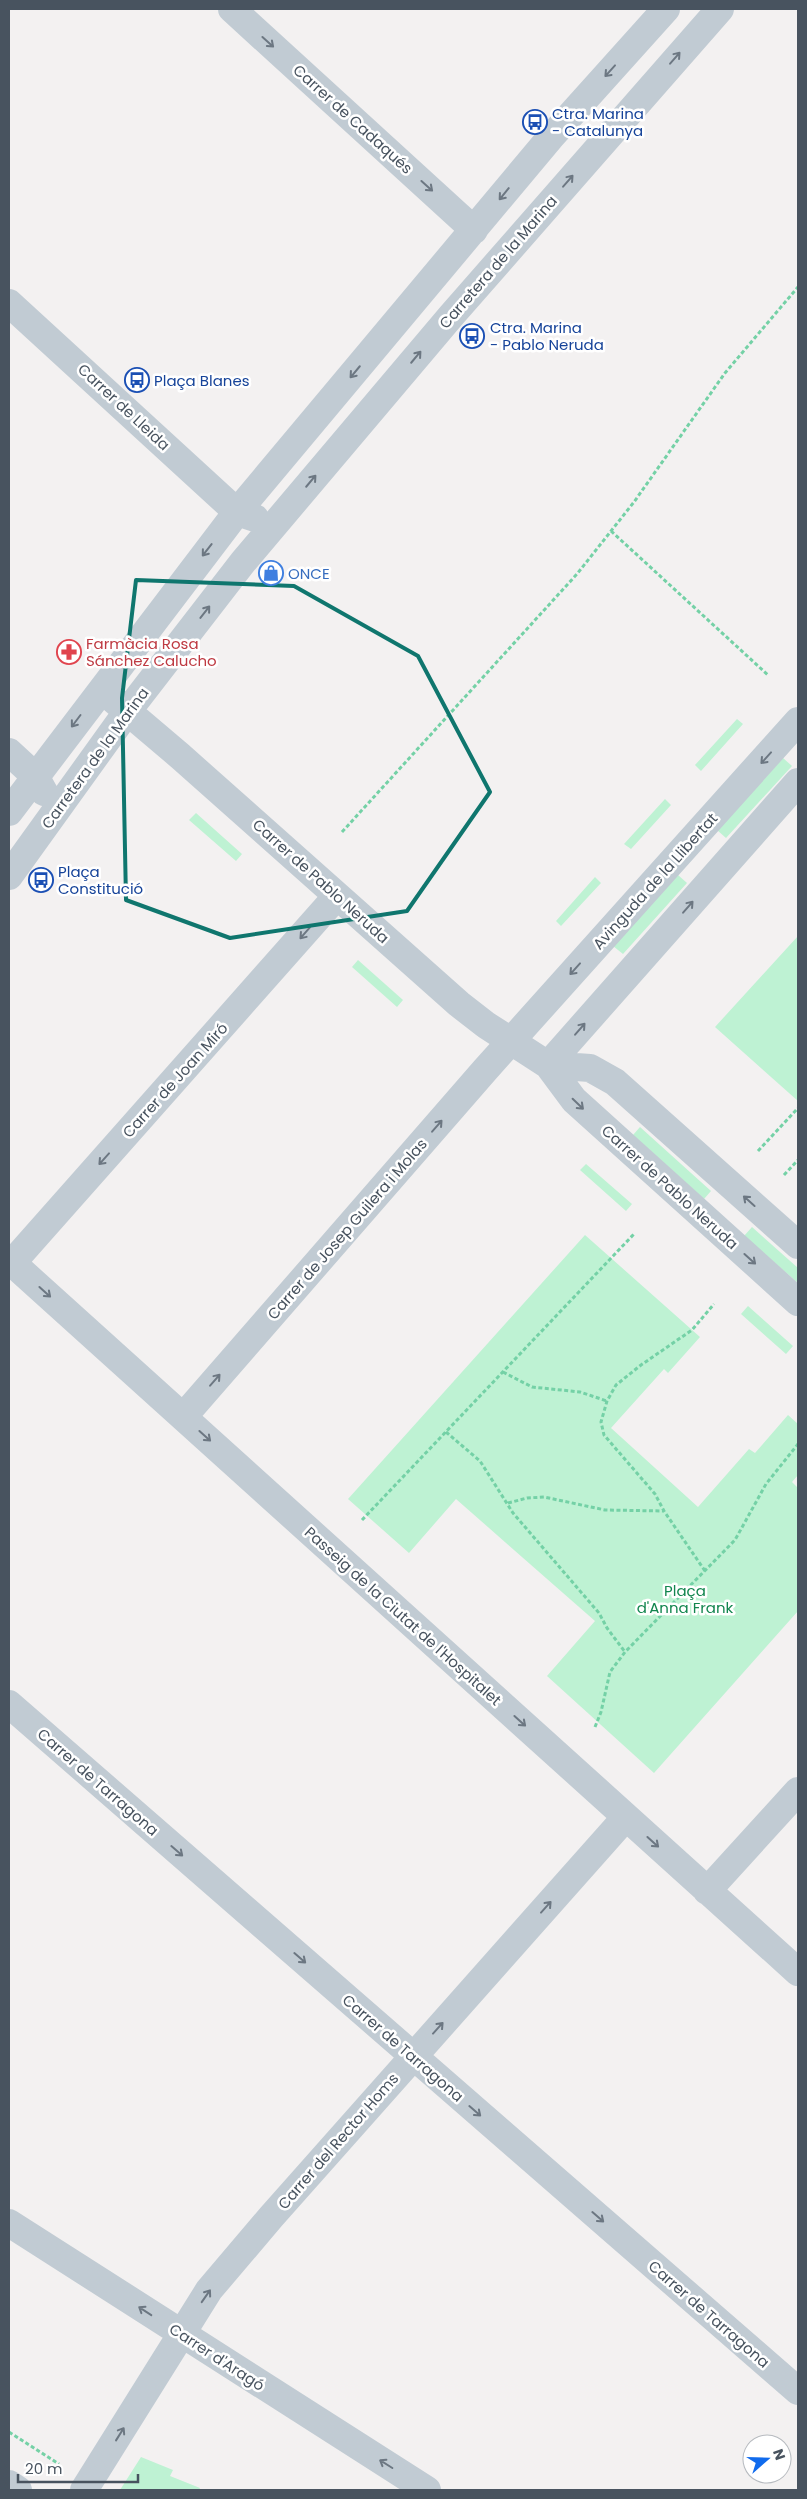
<svg xmlns="http://www.w3.org/2000/svg" width="807" height="2499" viewBox="0 0 807 2499" font-family="Poppins,sans-serif">
<rect width="100%" height="100%" fill="#f3f1f1"/>
<path fill="#bef2d3" d="M737,719L743,724L701,771L695,765Z
M783,758L792,766L726,838L717,830Z
M665,799L671,805L631,849L624,844Z
M196,813L242,854L236,861L189,820Z
M678,875L687,883L623,954L613,946Z
M595,877L601,883L561,926L556,921Z
M798,936V1101L715,1027Z
M358,960L403,1000L397,1007L352,967Z
M640,1127L711,1191L704,1199L633,1135Z
M586,1164L632,1204L626,1211L580,1170Z
M752,1227L798,1268V1283L744,1236Z
M585,1235L700,1337L668,1373L664,1369L611,1428L698,1507L749,1449L755,1453L788,1415L798,1424V1475L792,1482L798,1488V1611L654,1773L547,1676L595,1621L456,1499L409,1553L348,1499Z
M748,1306L793,1346L786,1354L741,1314Z
M141,2457L173,2470L170,2476L200,2488L199,2490H120Z"/>
<g fill="none" stroke-linecap="round" stroke-linejoin="round">
<path stroke="#74d1a6" stroke-width="3" stroke-dasharray="4 2.5" stroke-linecap="butt" d="M611,531L769,676
M342,832L577,574L634,502L725,373L798,287
M758,1151L798,1108
M784,1175L798,1160
M503,1372L532,1387L580,1392L607,1401
M446,1432L480,1461L513,1513L599,1613L607,1628L625,1652
M508,1503L527,1498L544,1497L605,1510L664,1511
M362,1520L634,1234
M705,1571L664,1511L655,1494L604,1435L601,1422L607,1401L616,1385L641,1365L692,1330L714,1304
M595,1727L601,1712L610,1672L625,1652L735,1540L766,1484L798,1444
M9,2432L59,2464"/>
<path stroke="#c1cbd3" stroke-width="28" d="M232,9L474,230
M9,303L237,512L255,518
M114,700L180,756L459,1004L486,1025L548,1065L574,1100L798,1302
M9,752L35,776L44,792
M9,812L237,512L550,138L666,9
M9,876L127,712L243,562L451,316L720,9
M548,1065L798,782
M548,1065L590,1068L615,1082L798,1245
M9,1260L798,1972
M12,1263L337,896
M183,1417L485,1070L798,721
M9,1704L798,2391
M707,1891L798,1791
M9,2223L427,2490
M9,2484L18,2490
M84,2490L209,2290L271,2217L626,1817"/>
</g>
<defs><path id="oneway-shaft" d="M-6 0H5M1.5-3L5.5 0L1.5 3" fill="none" stroke-width="1.6" stroke-linecap="round" stroke-linejoin="round" transform="scale(1.25)"/></defs>
<g stroke="#6c7782">
<use href="#oneway-shaft" transform="translate(268 42) rotate(42)"/>
<use href="#oneway-shaft" transform="translate(675 58) rotate(-49)"/>
<use href="#oneway-shaft" transform="translate(610 71) rotate(132)"/>
<use href="#oneway-shaft" transform="translate(568 181) rotate(-49)"/>
<use href="#oneway-shaft" transform="translate(427 186) rotate(42)"/>
<use href="#oneway-shaft" transform="translate(504 194) rotate(129)"/>
<use href="#oneway-shaft" transform="translate(416 357) rotate(-50)"/>
<use href="#oneway-shaft" transform="translate(355 372) rotate(130)"/>
<use href="#oneway-shaft" transform="translate(311 481) rotate(-50)"/>
<use href="#oneway-shaft" transform="translate(207 550) rotate(128)"/>
<use href="#oneway-shaft" transform="translate(205 612) rotate(-52)"/>
<use href="#oneway-shaft" transform="translate(76 721) rotate(127)"/>
<use href="#oneway-shaft" transform="translate(766 758) rotate(132)"/>
<use href="#oneway-shaft" transform="translate(688 907) rotate(-49)"/>
<use href="#oneway-shaft" transform="translate(305 933) rotate(131)"/>
<use href="#oneway-shaft" transform="translate(575 969) rotate(132)"/>
<use href="#oneway-shaft" transform="translate(580 1029) rotate(-49)"/>
<use href="#oneway-shaft" transform="translate(578 1104) rotate(44)"/>
<use href="#oneway-shaft" transform="translate(437 1126) rotate(-49)"/>
<use href="#oneway-shaft" transform="translate(104 1159) rotate(132)"/>
<use href="#oneway-shaft" transform="translate(749 1201) rotate(-138)"/>
<use href="#oneway-shaft" transform="translate(750 1259) rotate(42)"/>
<use href="#oneway-shaft" transform="translate(45 1292) rotate(42)"/>
<use href="#oneway-shaft" transform="translate(215 1380) rotate(-49)"/>
<use href="#oneway-shaft" transform="translate(205 1436) rotate(42)"/>
<use href="#oneway-shaft" transform="translate(520 1721) rotate(42)"/>
<use href="#oneway-shaft" transform="translate(653 1842) rotate(42)"/>
<use href="#oneway-shaft" transform="translate(177 1851) rotate(41)"/>
<use href="#oneway-shaft" transform="translate(546 1907) rotate(-48)"/>
<use href="#oneway-shaft" transform="translate(300 1958) rotate(41)"/>
<use href="#oneway-shaft" transform="translate(438 2028) rotate(-48)"/>
<use href="#oneway-shaft" transform="translate(475 2111) rotate(41)"/>
<use href="#oneway-shaft" transform="translate(598 2217) rotate(41)"/>
<use href="#oneway-shaft" transform="translate(206 2296) rotate(-55)"/>
<use href="#oneway-shaft" transform="translate(145 2311) rotate(-147)"/>
<use href="#oneway-shaft" transform="translate(120 2434) rotate(-58)"/>
<use href="#oneway-shaft" transform="translate(386 2464) rotate(-148)"/>
</g>
<path fill="none" stroke="#0f766e" stroke-width="4" stroke-linejoin="round" d="M136,580L294,586L418,656L490,792L407,911L230,938L126,900L122,698Z"/>
<defs>
<symbol id="bus-ring" viewBox="-11 -11 22 22"><circle r="9.5" fill="#fff" stroke="#1a4fb4" stroke-width="1.5"/><path d="M-5-6H5V4H4V6H2V4H-2V6H-4V4H-5ZM-3.5-4V0h7V-4ZM-3.5 1.2v1.5H-2V1.2ZM2 1.2v1.5H3.5V1.2Z" fill="#1a4fb4"/></symbol>
<symbol id="shop-ring" viewBox="-11 -11 22 22"><circle r="9.5" fill="#fff" stroke="#3f7fe0" stroke-width="1.5"/><path d="M-5-2.5h2.3a2.7 3.5 0 0 1 5.4 0H5L5.5 6h-11ZM-1.5-2.5h3a1.5 2.3 0 0 0-3 0Z" fill="#3f7fe0"/></symbol>
<symbol id="pharmacy-ring" viewBox="-11 -11 22 22"><circle r="9.5" fill="#fff" stroke="#e0444e" stroke-width="1.5"/><path d="M-2-6h4v4h4v4h-4v4h-4v-4h-4v-4h4Z" fill="#e0444e"/></symbol>
</defs>
<g fill-rule="evenodd">
<use href="#bus-ring" x="521" y="108" width="28" height="28"/>
<use href="#bus-ring" x="458" y="322" width="28" height="28"/>
<use href="#bus-ring" x="123" y="366" width="28" height="28"/>
<use href="#shop-ring" x="257" y="559" width="28" height="28"/>
<use href="#pharmacy-ring" x="55" y="638" width="28" height="28"/>
<use href="#bus-ring" x="27" y="866" width="28" height="28"/>
</g>
<g text-anchor="middle" dominant-baseline="central" stroke-width="5" stroke-linejoin="round" paint-order="stroke">
<g font-size="15" fill="#164399" stroke="#fff" text-anchor="start">
<text x="552" y="113">Ctra. Marina<tspan x="552" dy="17">- Catalunya</tspan></text>
<text x="490" y="327">Ctra. Marina<tspan x="490" dy="17">- Pablo Neruda</tspan></text>
<text x="154" y="380">Plaça Blanes</text>
<text x="58" y="871">Plaça<tspan x="58" dy="17">Constitució</tspan></text>
</g>
<g font-size="15" fill="#48535f" stroke="#fff">
<text transform="translate(353 119) rotate(42)">Carrer de Cadaqués</text>
<text transform="translate(498 262) rotate(-49)">Carretera de la Marina</text>
<text transform="translate(124 407) rotate(43)">Carrer de Lleida</text>
<text transform="translate(95 758) rotate(-54)">Carretera de la Marina</text>
<text transform="translate(321 881) rotate(42)">Carrer de Pablo Neruda</text>
<text transform="translate(655 881) rotate(-48)">Avinguda de la Llibertat</text>
<text transform="translate(175 1080) rotate(-48)">Carrer de Joan Miró</text>
<text transform="translate(670 1187) rotate(42)">Carrer de Pablo Neruda</text>
<text transform="translate(347 1229) rotate(-49)">Carrer de Josep Guilera i Molas</text>
<text transform="translate(403 1616) rotate(42)">Passeig de la Ciutat de l'Hospitalet</text>
<text transform="translate(98 1782) rotate(41)">Carrer de Tarragona</text>
<text transform="translate(403 2048) rotate(41)">Carrer de Tarragona</text>
<text transform="translate(338 2141) rotate(-49)">Carrer del Rector Homs</text>
<text transform="translate(709 2314) rotate(41)">Carrer de Tarragona</text>
<text transform="translate(217 2357) rotate(33)">Carrer d'Aragó</text>
</g>
<g font-size="15" fill="#366cbe" stroke="#fff" text-anchor="start">
<text x="288" y="573">ONCE</text>
</g>
<g font-size="15" fill="#be3a42" stroke="#fff" text-anchor="start">
<text x="86" y="643">Farmàcia Rosa<tspan x="86" dy="17">Sánchez Calucho</tspan></text>
</g>
<g font-size="15" fill="#13864f" stroke="#fff">
<text x="685" y="1590">Plaça<tspan x="685" dy="17">d'Anna Frank</tspan></text>
</g>
</g>
<rect width="807" height="2499" fill="none" stroke="#48535f" stroke-width="20"/>
<g transform="translate(767 2459) rotate(70)"><circle r="24" fill="#ffffff" stroke="#b6babf"/>
<path d="M0-4L9 19L0 12L-9 19Z" fill="#116bed"/>
<text y="-8" font-size="14" font-weight="bold" text-anchor="middle" fill="#48535f">N</text>
</g>
<path d="M18 2474v8h120v-8" fill="none" stroke="#48535f" stroke-width="2.5"/>
<text x="25" y="2474" font-size="15" fill="#48535f" stroke="#ffffff" stroke-width="4" paint-order="stroke">20 m</text>
</svg>
